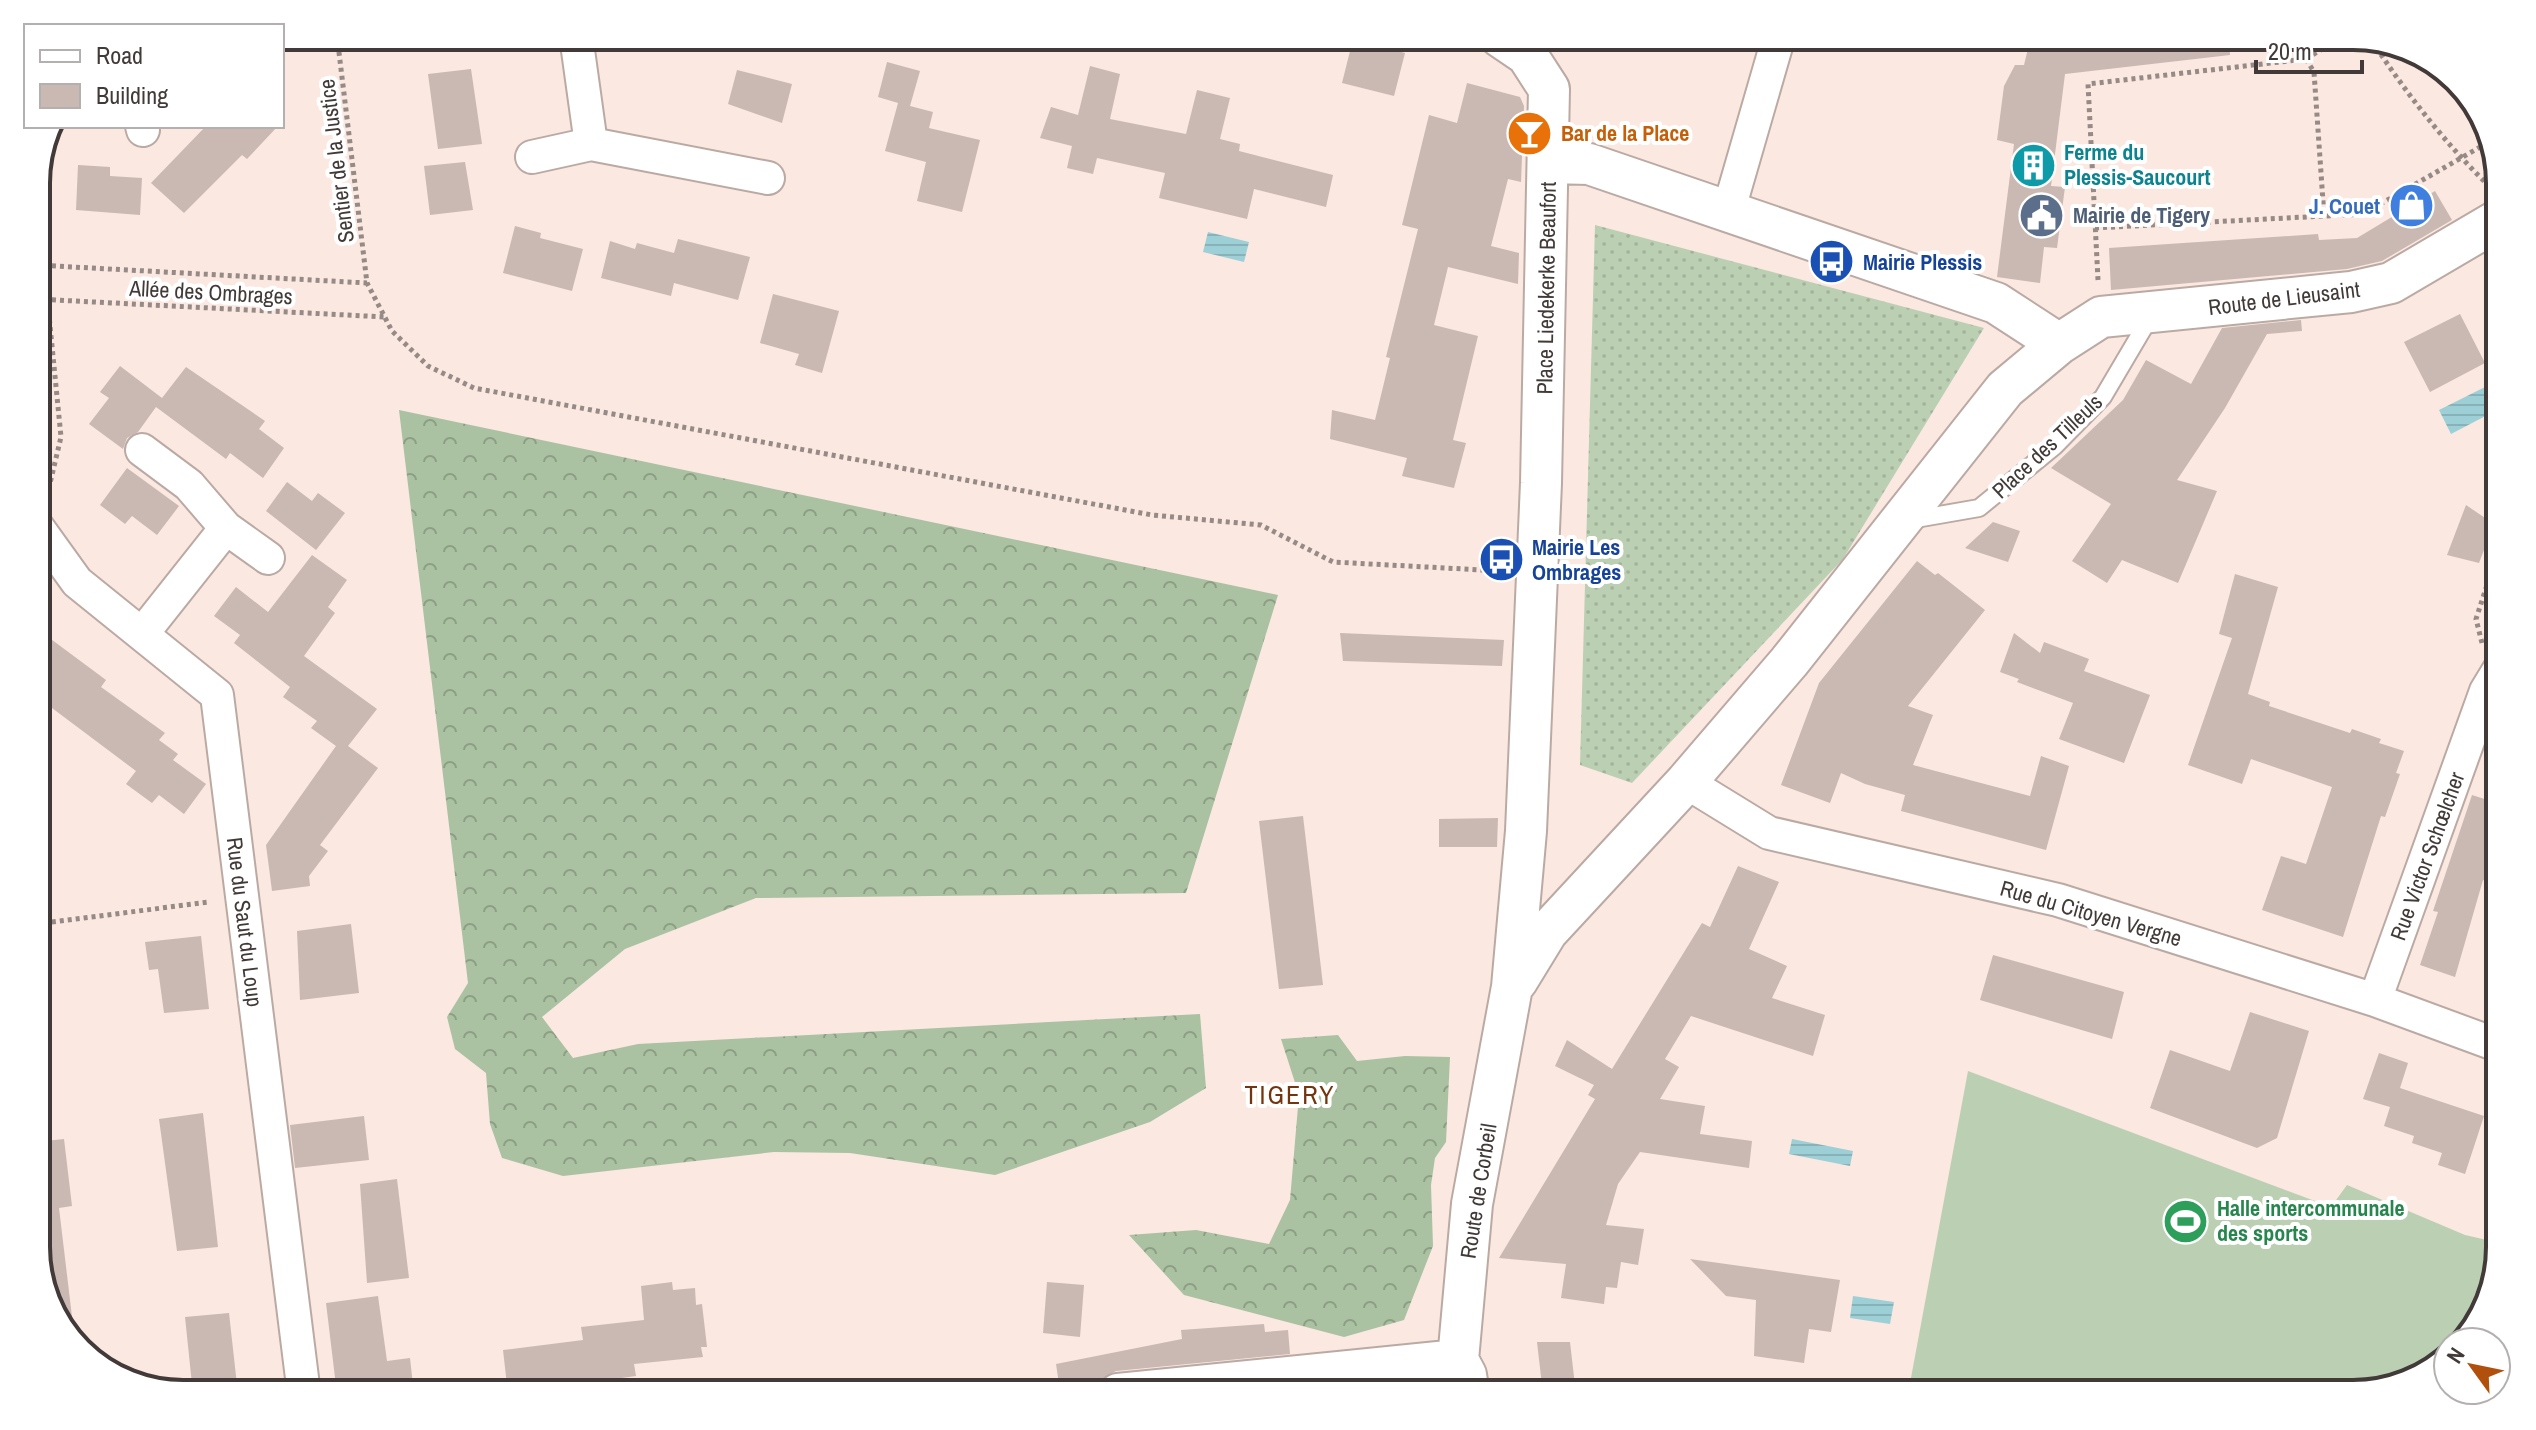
<svg xmlns="http://www.w3.org/2000/svg" width="2536" height="1430" viewBox="0 0 2536 1430" font-family="'Archivo Narrow',sans-serif">
<defs>
<pattern id="grass-dots" width="8" height="8" patternUnits="userSpaceOnUse" patternTransform="scale(2)"><rect width="8" height="8" fill="#bbcfb3"/><path d="M2 2h.1M6 6h.1" fill="none" stroke="#a2b29b" stroke-width="1.8" stroke-linecap="round"/></pattern>
<pattern id="forest-crowns" width="20" height="18" patternUnits="userSpaceOnUse" patternTransform="scale(2)"><rect width="20" height="18" fill="#aac2a1"/><path d="M2 6a3 3 0 1 1 6 0M12 15a3 3 0 1 1 6 0" fill="none" stroke="#8c9f84"/></pattern>
<pattern id="water-rules" width="6" height="5" patternUnits="userSpaceOnUse" patternTransform="scale(2)"><rect width="6" height="5" fill="#9dcfd6"/><path d="M0 2.5h6" fill="none" stroke="#88b2b8"/></pattern>
</defs>
<rect width="100%" height="100%" fill="#fae8e1"/>
<path fill="url(#grass-dots)" d="M1595,225L1984,328L1843,559L1632,783L1580,765Z"/>
<path fill="url(#forest-crowns)" d="M399,410L1278,595L1186,893L756,898L625,949L542,1017L573,1058L638,1044L1200,1014L1206,1088L1150,1122L995,1175L850,1153L774,1152L563,1176L502,1158L490,1124L486,1073L455,1049L447,1017L468,983Z
M1338,1035L1357,1061L1405,1056L1450,1057L1446,1142L1435,1158L1431,1185L1433,1246L1404,1320L1344,1337L1184,1295L1129,1235L1196,1230L1269,1244L1290,1200L1299,1095L1281,1039Z"/>
<path fill="#bbcfb3" d="M1968,1071L2331,1207L2347,1185L2465,1235L2500,1243L2481,1320L2459,1342H2448V1353L2427,1374L2353,1394H1908Z"/>
<path fill="url(#water-rules)" d="M1208,232L1249,242L1244,262L1203,252Z
M2485,387L2497,410L2451,434L2439,410Z
M1792,1139L1853,1151L1850,1166L1789,1154Z
M1853,1296L1894,1302L1890,1324L1850,1318Z"/>
<path fill="#cab8b2" d="M2031,36H2229L2230,55L2065,74L2051,186L2065,187L2057,248L2044,247L2040,283L1997,277L2014,144L1997,140L2004,86L2015,65H2024Z
M1353,39L1405,53L1394,96L1342,83Z
M887,62L920,71L910,106L933,112L929,128L980,140L962,212L917,201L926,162L885,151L898,103L878,97Z
M1090,66L1120,74L1110,119L1186,134L1197,90L1230,98L1220,139L1240,144L1239,151L1333,175L1326,207L1254,189L1247,219L1159,198L1165,173L1097,158L1093,174L1067,168L1072,146L1040,138L1051,107L1078,115Z
M471,69L482,144L438,149L428,74Z
M737,70L792,84L782,123L728,104Z
M1467,83L1520,97L1524,106L1521,182L1508,179L1491,246L1519,253L1518,284L1448,267L1434,325L1478,336L1453,440L1466,443L1454,488L1402,476L1407,458L1330,439L1332,410L1375,420L1390,358L1386,357L1418,229L1402,225L1429,115L1457,123Z
M206,126H278L247,159L242,155L184,213L151,183Z
M465,162L473,210L430,215L424,166Z
M78,165L110,167V176L142,178L140,215L76,210Z
M2435,191L2452,220L2382,261L2347,269L2111,290L2109,248L2318,234L2319,240L2357,238Z
M515,226L541,233L540,238L583,249L572,291L503,273Z
M678,239L750,257L738,300L674,283L671,296L601,278L610,241L635,249L637,243L674,253Z
M773,294L839,311L822,373L795,365L799,354L760,343Z
M2460,314L2485,363L2430,392L2404,342Z
M2301,320L2302,331L2267,334L2225,408L2177,480L2217,491L2178,583L2122,560L2107,583L2072,561L2111,504L2051,468L2123,400L2146,360L2191,384L2222,328Z
M120,366L162,398L186,367L265,421L259,429L284,448L263,478L230,453L226,459L156,407L138,432L127,438L123,449L89,424L109,398L100,392Z
M127,468L179,506L157,535L132,516L125,524L100,505Z
M287,482L312,501L318,493L345,513L316,550L266,511Z
M2466,505L2494,524L2479,563L2447,555Z
M1993,522L2020,531L2008,562L1965,548Z
M312,555L347,580L328,607L335,613L304,656L377,709L348,746L378,768L320,845L328,851L309,876L310,886L272,891L266,845L336,746L311,728L317,721L283,697L290,687L234,643L240,635L214,616L236,587L268,612Z
M1917,561L1935,575L1938,573L1985,610L1908,706L1933,715L1913,765L2030,796L2041,756L2069,766L2046,850L1901,811L1905,795L1865,784L1841,773L1830,803L1781,785L1819,683Z
M2235,574L2278,587L2248,694L2270,702L2269,706L2350,733L2352,729L2381,739L2379,743L2404,751L2396,773L2400,774L2385,817L2381,816L2343,937L2262,910L2281,856L2306,864L2332,787L2251,759L2242,784L2188,765L2232,638L2219,634Z
M36,628L106,680L101,687L165,733L159,740L178,754L173,760L206,784L184,814L159,795L152,803L126,784L136,771L36,696Z
M1340,633L1504,640L1502,666L1343,661Z
M2014,633L2040,653L2044,642L2089,659L2084,671L2150,695L2124,763L2059,739L2073,703L2017,682L2019,679L2000,672Z
M2472,795L2500,804V886L2483,880L2455,977L2420,965L2438,912L2433,911Z
M1303,816L1323,985L1279,989L1259,821Z
M1498,818L1497,847H1439V819Z
M1738,866L1779,882L1749,949L1787,966L1772,998L1825,1015L1813,1056L1691,1016L1665,1059L1679,1067L1660,1099L1705,1106L1700,1134L1752,1141L1749,1168L1640,1152L1618,1184L1606,1225L1644,1229L1638,1265L1621,1262L1617,1288L1606,1287L1604,1304L1561,1298L1566,1264L1499,1258L1595,1099L1588,1095L1594,1085L1555,1066L1567,1040L1612,1069L1702,923L1710,927Z
M351,924L359,993L300,1000L297,931Z
M201,936L209,1009L164,1013L158,969L149,970L145,942Z
M1993,955L2124,992L2112,1039L1980,1000Z
M2250,1012L2309,1031L2277,1138L2257,1148L2150,1108L2170,1050L2230,1071Z
M2379,1053L2408,1063L2400,1088L2484,1116L2465,1174L2438,1165L2442,1153L2412,1143L2414,1136L2384,1126L2390,1107L2363,1099Z
M203,1113L218,1247L177,1251L159,1119Z
M364,1116L369,1160L295,1168L290,1125Z
M64,1139L72,1206L59,1208L73,1325L62,1327L56,1321L36,1256V1142Z
M397,1179L409,1278L367,1283L360,1184Z
M1690,1259L1840,1280L1831,1332L1809,1329L1804,1363L1754,1356L1756,1300L1726,1296Z
M672,1282L673,1290L695,1288L696,1305L702,1304L707,1347H701L703,1357L634,1364L636,1376L508,1394L503,1350L583,1340L581,1327L644,1320L641,1286Z
M1047,1282L1084,1285L1080,1337L1043,1333Z
M378,1296L387,1361L410,1358L414,1394H337L326,1303Z
M229,1313L238,1394H193L185,1317Z
M1264,1324L1265,1332L1288,1330L1290,1354L1116,1371L1101,1379L1059,1384L1056,1364L1182,1339L1181,1330Z
M1537,1342H1570L1576,1394H1543Z"/>
<g fill="none" stroke-linecap="round" stroke-linejoin="round">
<defs>
<path id="service" d="M1910,520L1979,508L2055,446L2103,397L2152,314"/>
<path id="minor" d="M576,36L591,144L768,178
M142,126L143,130
M532,157L591,144
M1729,209L1779,36
M142,450L189,485L226,528
M36,525L77,582L217,695L304,1394
M142,634L226,528L268,558
M1686,782L1769,833L2058,900L2375,1000L2500,1046
M2375,1000L2486,691L2500,668"/>
<path id="tertiary" d="M1549,163L1589,164L1996,303L2059,344
M1517,981L1547,932L1686,782L1789,662L2005,389L2059,344L2101,317L2351,292L2391,283L2500,219
M1118,1394L1458,1360
M1469,1394L1466,1375L1458,1360L1472,1204L1512,987L1526,831L1541,483L1549,89L1527,55L1499,36"/>
</defs>
<use href="#service" stroke="#bbaaa3" stroke-width="20"/>
<use href="#minor" stroke="#bbaaa3" stroke-width="36"/>
<use href="#tertiary" stroke="#bbaaa3" stroke-width="44"/>
<path stroke="#968a86" stroke-width="5" stroke-dasharray="4 4" stroke-linecap="butt" d="M337,36L367,283L392,331L428,366L474,388L1152,515L1261,525L1333,562L1501,571
M2372,41C2406,93 2444,142 2489,186
M2306,59L2314,72L2324,216
M36,184L61,437L47,496
M2095,228L2363,214L2489,142
M36,265L367,283
M2098,280L2088,84L2306,59L2343,36
M36,299L385,317
M2482,643L2476,619L2500,545
M36,924L209,902"/>
<use href="#service" stroke="#fff" stroke-width="16"/>
<use href="#minor" stroke="#fff" stroke-width="32"/>
<use href="#tertiary" stroke="#fff" stroke-width="40"/>
</g>
<defs>
<symbol id="bar-disc" viewBox="-11 -11 22 22"><circle r="9.5" fill="#e8710a" stroke="#fff"/><path d="M-6-5H6L.8 .8V4.5H3.5V6h-7V4.5H-.8V.8Z" fill="#fff"/></symbol>
<symbol id="building-disc" viewBox="-11 -11 22 22"><circle r="9.5" fill="#0f9aa8" stroke="#fff"/><path d="M-4-6H4V6H1V3H-1V6H-4ZM-2.5-4.3h1.7v1.8h-1.7ZM.8-4.3h1.7v1.8H.8ZM-2.5-1h1.7V.8h-1.7ZM.8-1h1.7V.8H.8Z" fill="#fff"/></symbol>
<symbol id="shop-disc" viewBox="-11 -11 22 22"><circle r="9.5" fill="#3f7fe0" stroke="#fff"/><path d="M-5-2.5h2.3a2.7 3.5 0 0 1 5.4 0H5L5.5 6h-11ZM-1.5-2.5h3a1.5 2.3 0 0 0-3 0Z" fill="#fff"/></symbol>
<symbol id="civic-disc" viewBox="-11 -11 22 22"><circle r="9.5" fill="#5c6f8a" stroke="#fff"/><path d="M-.6-6.5H3V-4.5H.6V-3L4-1V1h2V6H-6V1h2V-1L-.6-3ZM-1.2 2.5V6h2.4V2.5Z" fill="#fff"/></symbol>
<symbol id="bus-disc" viewBox="-11 -11 22 22"><circle r="9.5" fill="#1a4fb4" stroke="#fff"/><path d="M-5-6H5V4H4V6H2V4H-2V6H-4V4H-5ZM-3.5-4V0h7V-4ZM-3.5 1.2v1.5H-2V1.2ZM2 1.2v1.5H3.5V1.2Z" fill="#fff"/></symbol>
<symbol id="stadium-disc" viewBox="-11 -11 22 22"><circle r="9.5" fill="#2e9e5b" stroke="#fff"/><path d="M0-5a6.5 5 0 1 0 0 10a6.5 5 0 1 0 0-10ZM-3.5-1.8h7v3.6h-7Z" fill="#fff"/></symbol>
</defs>
<g fill-rule="evenodd">
<use href="#bar-disc" x="1504" y="108" width="51" height="51"/>
<use href="#building-disc" x="2008" y="140" width="51" height="51"/>
<use href="#shop-disc" x="2386" y="180" width="51" height="51"/>
<use href="#civic-disc" x="2016" y="190" width="51" height="51"/>
<use href="#bus-disc" x="1806" y="236" width="51" height="51"/>
<use href="#bus-disc" x="1476" y="534" width="51" height="51"/>
<use href="#stadium-disc" x="2160" y="1196" width="51" height="51"/>
</g>
<g text-anchor="middle" dominant-baseline="central" stroke-width="8" stroke-linejoin="round" paint-order="stroke">
<g font-size="22" font-weight="bold" fill="#c56008" stroke="#fff" text-anchor="start">
<text x="1561" y="133">Bar de la Place</text>
</g>
<g font-size="22" font-weight="bold" fill="#0d838f" stroke="#fff" text-anchor="start">
<text x="2064" y="152">Ferme du<tspan x="2064" dy="25">Plessis-Saucourt</tspan></text>
</g>
<g font-size="22" fill="#413a38" stroke="#fff">
<text transform="translate(336 161) rotate(-97)">Sentier de la Justice</text>
<text transform="translate(1546 288) rotate(-89)">Place Liedekerke Beaufort</text>
<text transform="translate(211 292) rotate(3)">Allée des Ombrages</text>
<text transform="translate(2284 298) rotate(-7)">Route de Lieusaint</text>
<text transform="translate(2047 446) rotate(-43)">Place des Tilleuls</text>
<text transform="translate(2427 856) rotate(-70)">Rue Victor Schœlcher</text>
<text transform="translate(2091 913) rotate(16)">Rue du Citoyen Vergne</text>
<text transform="translate(245 922) rotate(83)">Rue du Saut du Loup</text>
<text transform="translate(1478 1191) rotate(-81)">Route de Corbeil</text>
</g>
<g font-size="22" font-weight="bold" fill="#366cbe" stroke="#fff" text-anchor="end">
<text x="2380" y="206">J. Couet</text>
</g>
<g font-size="22" font-weight="bold" fill="#4e5e75" stroke="#fff" text-anchor="start">
<text x="2073" y="215">Mairie de Tigery</text>
</g>
<g font-size="22" font-weight="bold" fill="#164399" stroke="#fff" text-anchor="start">
<text x="1863" y="262">Mairie Plessis</text>
<text x="1532" y="547">Mairie Les<tspan x="1532" dy="25">Ombrages</tspan></text>
</g>
<g font-size="22" font-weight="bold" fill="#27864d" stroke="#fff" text-anchor="start">
<text x="2217" y="1208">Halle intercommunale<tspan x="2217" dy="25">des sports</tspan></text>
</g>
<g font-size="26" letter-spacing="2" fill="#73350e" stroke="#fff">
<text x="1290" y="1094">TIGERY</text>
</g>
</g>
<path d="M0 0H2536V1430H0ZM183 50H2353A133 133 0 0 1 2486 183V1247A133 133 0 0 1 2353 1380H183A133 133 0 0 1 50 1247V183A133 133 0 0 1 183 50Z" fill="#fff" fill-rule="evenodd"/>
<path fill="none" stroke="#413a38" stroke-width="4" d="M183 50H2353A133 133 0 0 1 2486 183V1247A133 133 0 0 1 2353 1380H183A133 133 0 0 1 50 1247V183A133 133 0 0 1 183 50Z"/>
<rect x="24" y="24" width="260" height="104" fill="#ffffff" stroke="#b3b0af" stroke-width="2"/>
<rect x="40" y="50" width="40" height="12" fill="#ffffff" stroke="#b3b0af" stroke-width="2"/>
<text x="96" y="64" font-size="24" fill="#413a38">Road</text>
<rect x="40" y="84" width="40" height="24" fill="#cab8b2" stroke="#b3b0af" stroke-width="2"/>
<text x="96" y="104" font-size="24" fill="#413a38">Building</text>
<g transform="translate(2472 1366) rotate(303)"><circle r="38" fill="#ffffff" stroke="#b3b0af" stroke-width="2"/>
<path d="M0-6L14 30L0 20L-14 30Z" fill="#b0500c"/>
<text y="-12" font-size="22" font-weight="bold" text-anchor="middle" fill="#413a38">N</text>
</g>
<path d="M2256 60v12h106v-12" fill="none" stroke="#413a38" stroke-width="4"/>
<text x="2268" y="60" font-size="24" fill="#413a38" stroke="#ffffff" stroke-width="6" paint-order="stroke">20 m</text>
</svg>
